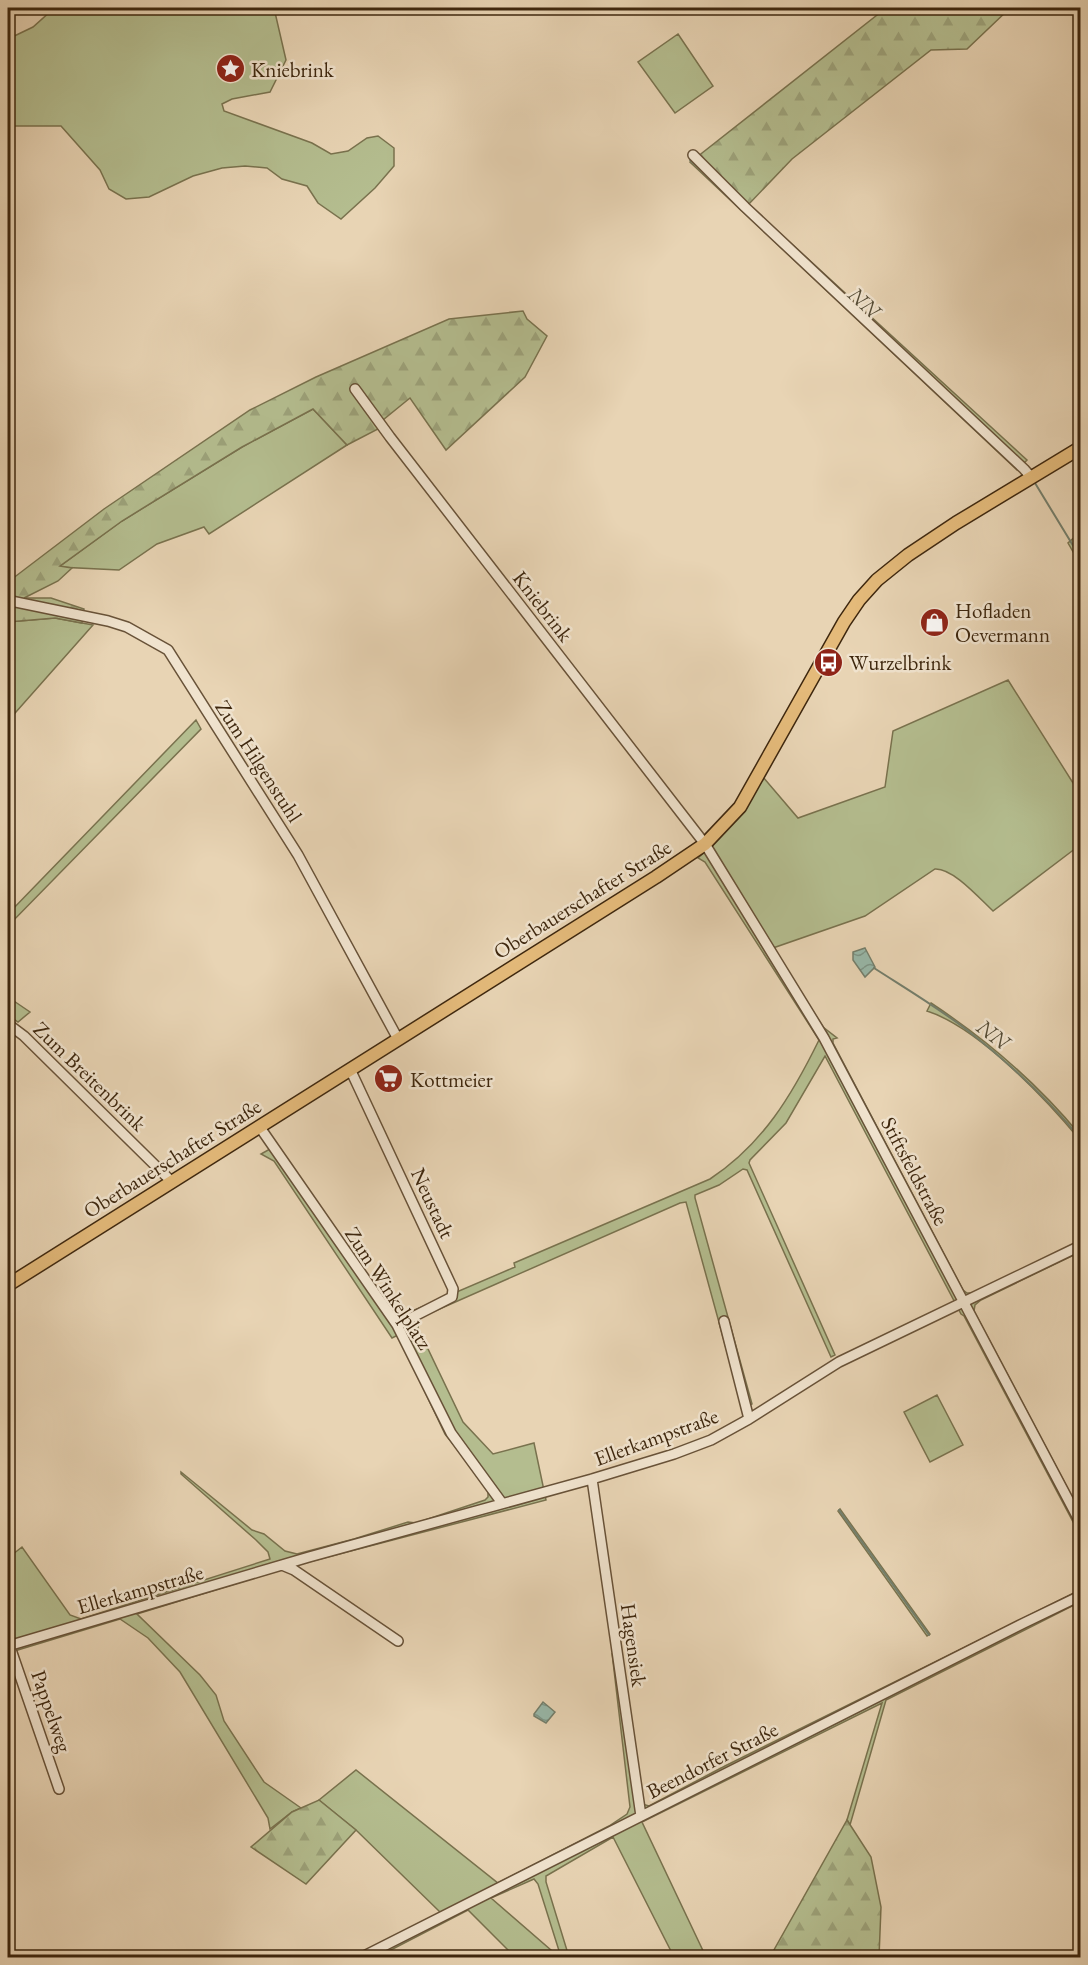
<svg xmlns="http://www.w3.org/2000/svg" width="1088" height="1965" viewBox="0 0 1088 1965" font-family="'EB Garamond',serif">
<defs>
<pattern id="forest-firs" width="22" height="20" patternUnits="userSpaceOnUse" patternTransform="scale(1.5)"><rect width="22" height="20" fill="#b4bd8f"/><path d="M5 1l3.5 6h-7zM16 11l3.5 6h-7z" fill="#9ca27a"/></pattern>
<pattern id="water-waves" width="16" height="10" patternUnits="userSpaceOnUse" patternTransform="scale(1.5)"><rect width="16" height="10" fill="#98b8a9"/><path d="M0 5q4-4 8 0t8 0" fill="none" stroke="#7d9688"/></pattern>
</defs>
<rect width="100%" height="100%" fill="#e8d4b4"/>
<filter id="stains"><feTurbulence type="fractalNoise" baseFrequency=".00333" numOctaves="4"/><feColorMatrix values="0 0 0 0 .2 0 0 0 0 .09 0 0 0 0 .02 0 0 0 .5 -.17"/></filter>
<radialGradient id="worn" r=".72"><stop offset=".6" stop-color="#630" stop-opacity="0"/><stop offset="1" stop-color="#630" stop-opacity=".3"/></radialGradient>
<path fill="#b4bd8f" stroke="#79724e" stroke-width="1.5" d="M58,8H274L286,60L270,92L232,99L222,104L224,111L312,143L331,154L348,151L367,138L378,136L394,148V166L375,188L341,219L318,203L307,186L282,179L267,168L245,166L222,168L193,176L149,197L126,199L109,189L100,170L61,126H8V39L33,27L51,11Z
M678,34L713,86L675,113L638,62Z
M697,157L1027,460L1017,470L690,162Z
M313,409L347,445L209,534L204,527L157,544L119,570L59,567L122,521L242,447Z
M1077,535L1080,541V564L1068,543Z
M55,618L93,625L8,721V622Z
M1008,680L1080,794V845L993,911C979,898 953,868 935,869L865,916L773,948L823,1027L837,1038L833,1039V1043L963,1290L967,1293H974L1080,1241V1252L981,1300L975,1305L974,1311L1080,1512V1535L964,1316L961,1314L825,1056L786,1123L750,1160L749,1163L835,1355L831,1357L747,1170L743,1169L719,1185L695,1195V1198L752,1404L743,1410L686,1202L680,1203L419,1318L418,1328L463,1422L493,1454L534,1443L546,1500L297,1565L137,1614L200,1675L216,1695L224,1721L264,1782L301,1808L292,1812L270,1829L268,1818L180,1672L148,1638L120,1619L8,1653V1634L11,1635L8,1629V1558L22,1547L70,1615L81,1619L270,1559L268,1552L256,1540L181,1474V1472L252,1530L264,1534L285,1551L297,1554L354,1539L408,1522L416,1523L485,1500L488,1497V1491L482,1480L445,1434L398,1335L392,1338L274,1161L261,1154L277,1145L396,1318L515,1267L514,1263L710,1179C763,1144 792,1095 819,1040L705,862L698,858C727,833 744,811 763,777L798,818L885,787L893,731Z
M196,720L201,729L8,926V914Z
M8,997L30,1012L18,1022L8,1015Z
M931,1003C987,1040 1038,1084 1080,1135V1140C1045,1098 979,1028 927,1011Z
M937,1395L963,1445L930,1462L904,1412Z
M840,1509L930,1634L927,1636L838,1511Z
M1080,1590V1602L886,1700L850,1825L847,1820L882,1703L642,1822L706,1957H674L613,1837L546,1876V1882L569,1957H561L538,1884L534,1879L491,1898L559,1957H515L468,1910L381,1955L379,1957H352L441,1913L356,1830L319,1800L356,1770L498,1883L609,1826L627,1814L630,1807L612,1653L624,1670L642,1804L649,1806L723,1767Z"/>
<path fill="url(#forest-firs)" stroke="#79724e" stroke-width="1.5" d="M886,8H1010L967,49L931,50L792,159L748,205L697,157Z
M523,311L527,319L547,336L525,377L446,450L410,398L383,420L378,429L347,445L313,409L242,447L122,521L60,566L72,568L58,581L24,598H51L84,609L82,623L55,618L8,622V582L104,509L250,410L316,377L449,319Z
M319,1800L356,1830L306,1884L251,1847L292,1812Z
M847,1820L871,1857L881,1907L879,1957H770Z"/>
<path fill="url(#water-waves)" stroke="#747e6b" stroke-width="1.5" d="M865,948L875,967L865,977L853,960V952Z
M543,1702L555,1712L546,1723L534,1716V1714Z"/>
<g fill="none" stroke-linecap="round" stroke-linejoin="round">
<path stroke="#747e6b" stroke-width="2" d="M690,160L706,174
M1035,483L1080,557
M874,968C905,988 937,1007 967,1030C1008,1062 1047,1098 1080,1138
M839,1510L929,1635"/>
<defs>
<path id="minor" d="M693,155L745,207L1024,469L1031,477
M355,389L390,437L705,844L824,1038L1080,1522
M11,601L108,621L127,627L168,650L298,855L398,1039
M8,1024L24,1036L171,1181
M350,1069L453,1289L452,1297L397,1325
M259,1126L397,1325L451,1433L502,1503
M724,1321L749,1419
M592,1479L641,1816
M282,1565L294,1570L398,1641
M8,1641L59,1789
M8,1646L309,1557L592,1479L674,1454L711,1440L749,1419L839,1362L1080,1246
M360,1958L1024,1623L1080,1596"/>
<path id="major" d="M8,1285L656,877L705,844L740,807L844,622L859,600L877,580L908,555L956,523L1080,448"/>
</defs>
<use href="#minor" stroke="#685238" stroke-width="12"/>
<use href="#major" stroke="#3e270e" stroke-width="15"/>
<use href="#minor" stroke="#f0e3ce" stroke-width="9"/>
<use href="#major" stroke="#e4ba7a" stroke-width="12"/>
</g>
<defs>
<symbol id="sight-disc" viewBox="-11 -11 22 22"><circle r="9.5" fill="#8f2418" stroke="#f0e3ce"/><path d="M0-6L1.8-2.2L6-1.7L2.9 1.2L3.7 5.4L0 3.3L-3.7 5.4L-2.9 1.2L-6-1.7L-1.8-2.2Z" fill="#fff"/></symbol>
<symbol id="shop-disc" viewBox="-11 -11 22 22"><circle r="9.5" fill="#8f2418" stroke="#f0e3ce"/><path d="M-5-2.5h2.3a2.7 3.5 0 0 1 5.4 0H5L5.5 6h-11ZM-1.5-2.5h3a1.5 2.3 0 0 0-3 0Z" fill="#fff"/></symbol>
<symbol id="bus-disc" viewBox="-11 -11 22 22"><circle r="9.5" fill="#8f2418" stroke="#f0e3ce"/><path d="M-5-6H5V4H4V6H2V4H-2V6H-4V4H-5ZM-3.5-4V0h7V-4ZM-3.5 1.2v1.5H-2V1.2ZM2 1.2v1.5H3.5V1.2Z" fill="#fff"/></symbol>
<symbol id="supermarket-disc" viewBox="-11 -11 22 22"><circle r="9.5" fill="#8f2418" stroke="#f0e3ce"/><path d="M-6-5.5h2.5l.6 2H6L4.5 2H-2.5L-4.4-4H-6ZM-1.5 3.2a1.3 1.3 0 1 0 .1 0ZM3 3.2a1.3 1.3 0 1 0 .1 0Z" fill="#fff"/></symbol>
</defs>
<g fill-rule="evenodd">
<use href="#sight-disc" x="214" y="52" width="33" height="33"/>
<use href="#shop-disc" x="918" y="606" width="33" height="33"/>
<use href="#bus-disc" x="812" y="646" width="33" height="33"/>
<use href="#supermarket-disc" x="372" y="1062" width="33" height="33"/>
</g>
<g text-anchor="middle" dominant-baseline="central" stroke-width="5" stroke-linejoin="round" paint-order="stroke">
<g font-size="21" fill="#3e270e" stroke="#f0e3ce" text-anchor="start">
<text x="251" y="69">Kniebrink</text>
<text x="955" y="610">Hofladen<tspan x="955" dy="24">Oevermann</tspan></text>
<text x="849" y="662">Wurzelbrink</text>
<text x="410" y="1079">Kottmeier</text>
</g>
<g font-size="21" fill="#3e270e" stroke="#f0e3ce">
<text transform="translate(543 606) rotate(52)">Kniebrink</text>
<text transform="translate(259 761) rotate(57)">Zum Hilgenstuhl</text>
<text transform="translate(582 899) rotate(-32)">Oberbauerschafter Straße</text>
<text transform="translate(90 1076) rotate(44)">Zum Breitenbrink</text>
<text transform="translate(172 1158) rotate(-32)">Oberbauerschafter Straße</text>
<text transform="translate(915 1171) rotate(62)">Stiftsfeldstraße</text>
<text transform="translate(433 1203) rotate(65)">Neustadt</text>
<text transform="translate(389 1288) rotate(57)">Zum Winkelplatz</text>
<text transform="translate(656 1437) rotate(-20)">Ellerkampstraße</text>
<text transform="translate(140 1589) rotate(-16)">Ellerkampstraße</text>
<text transform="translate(634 1645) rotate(82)">Hagensiek</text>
<text transform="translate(52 1711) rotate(71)">Pappelweg</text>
<text transform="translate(712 1760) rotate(-27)">Beendorfer Straße</text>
</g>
<g font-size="22" font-style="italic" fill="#544b35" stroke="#f0e3ce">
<text transform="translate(864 302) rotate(43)">NN</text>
<text transform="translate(993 1034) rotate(37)">NN</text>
</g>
</g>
<rect width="1088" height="1965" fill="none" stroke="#e8d4b4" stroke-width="30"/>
<rect x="9" y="9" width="1070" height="1947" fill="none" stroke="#3e270e" stroke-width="3"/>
<rect x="15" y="15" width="1058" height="1935" fill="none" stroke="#3e270e" stroke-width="1.5"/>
<rect width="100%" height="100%" filter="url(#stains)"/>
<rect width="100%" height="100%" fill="url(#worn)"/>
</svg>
